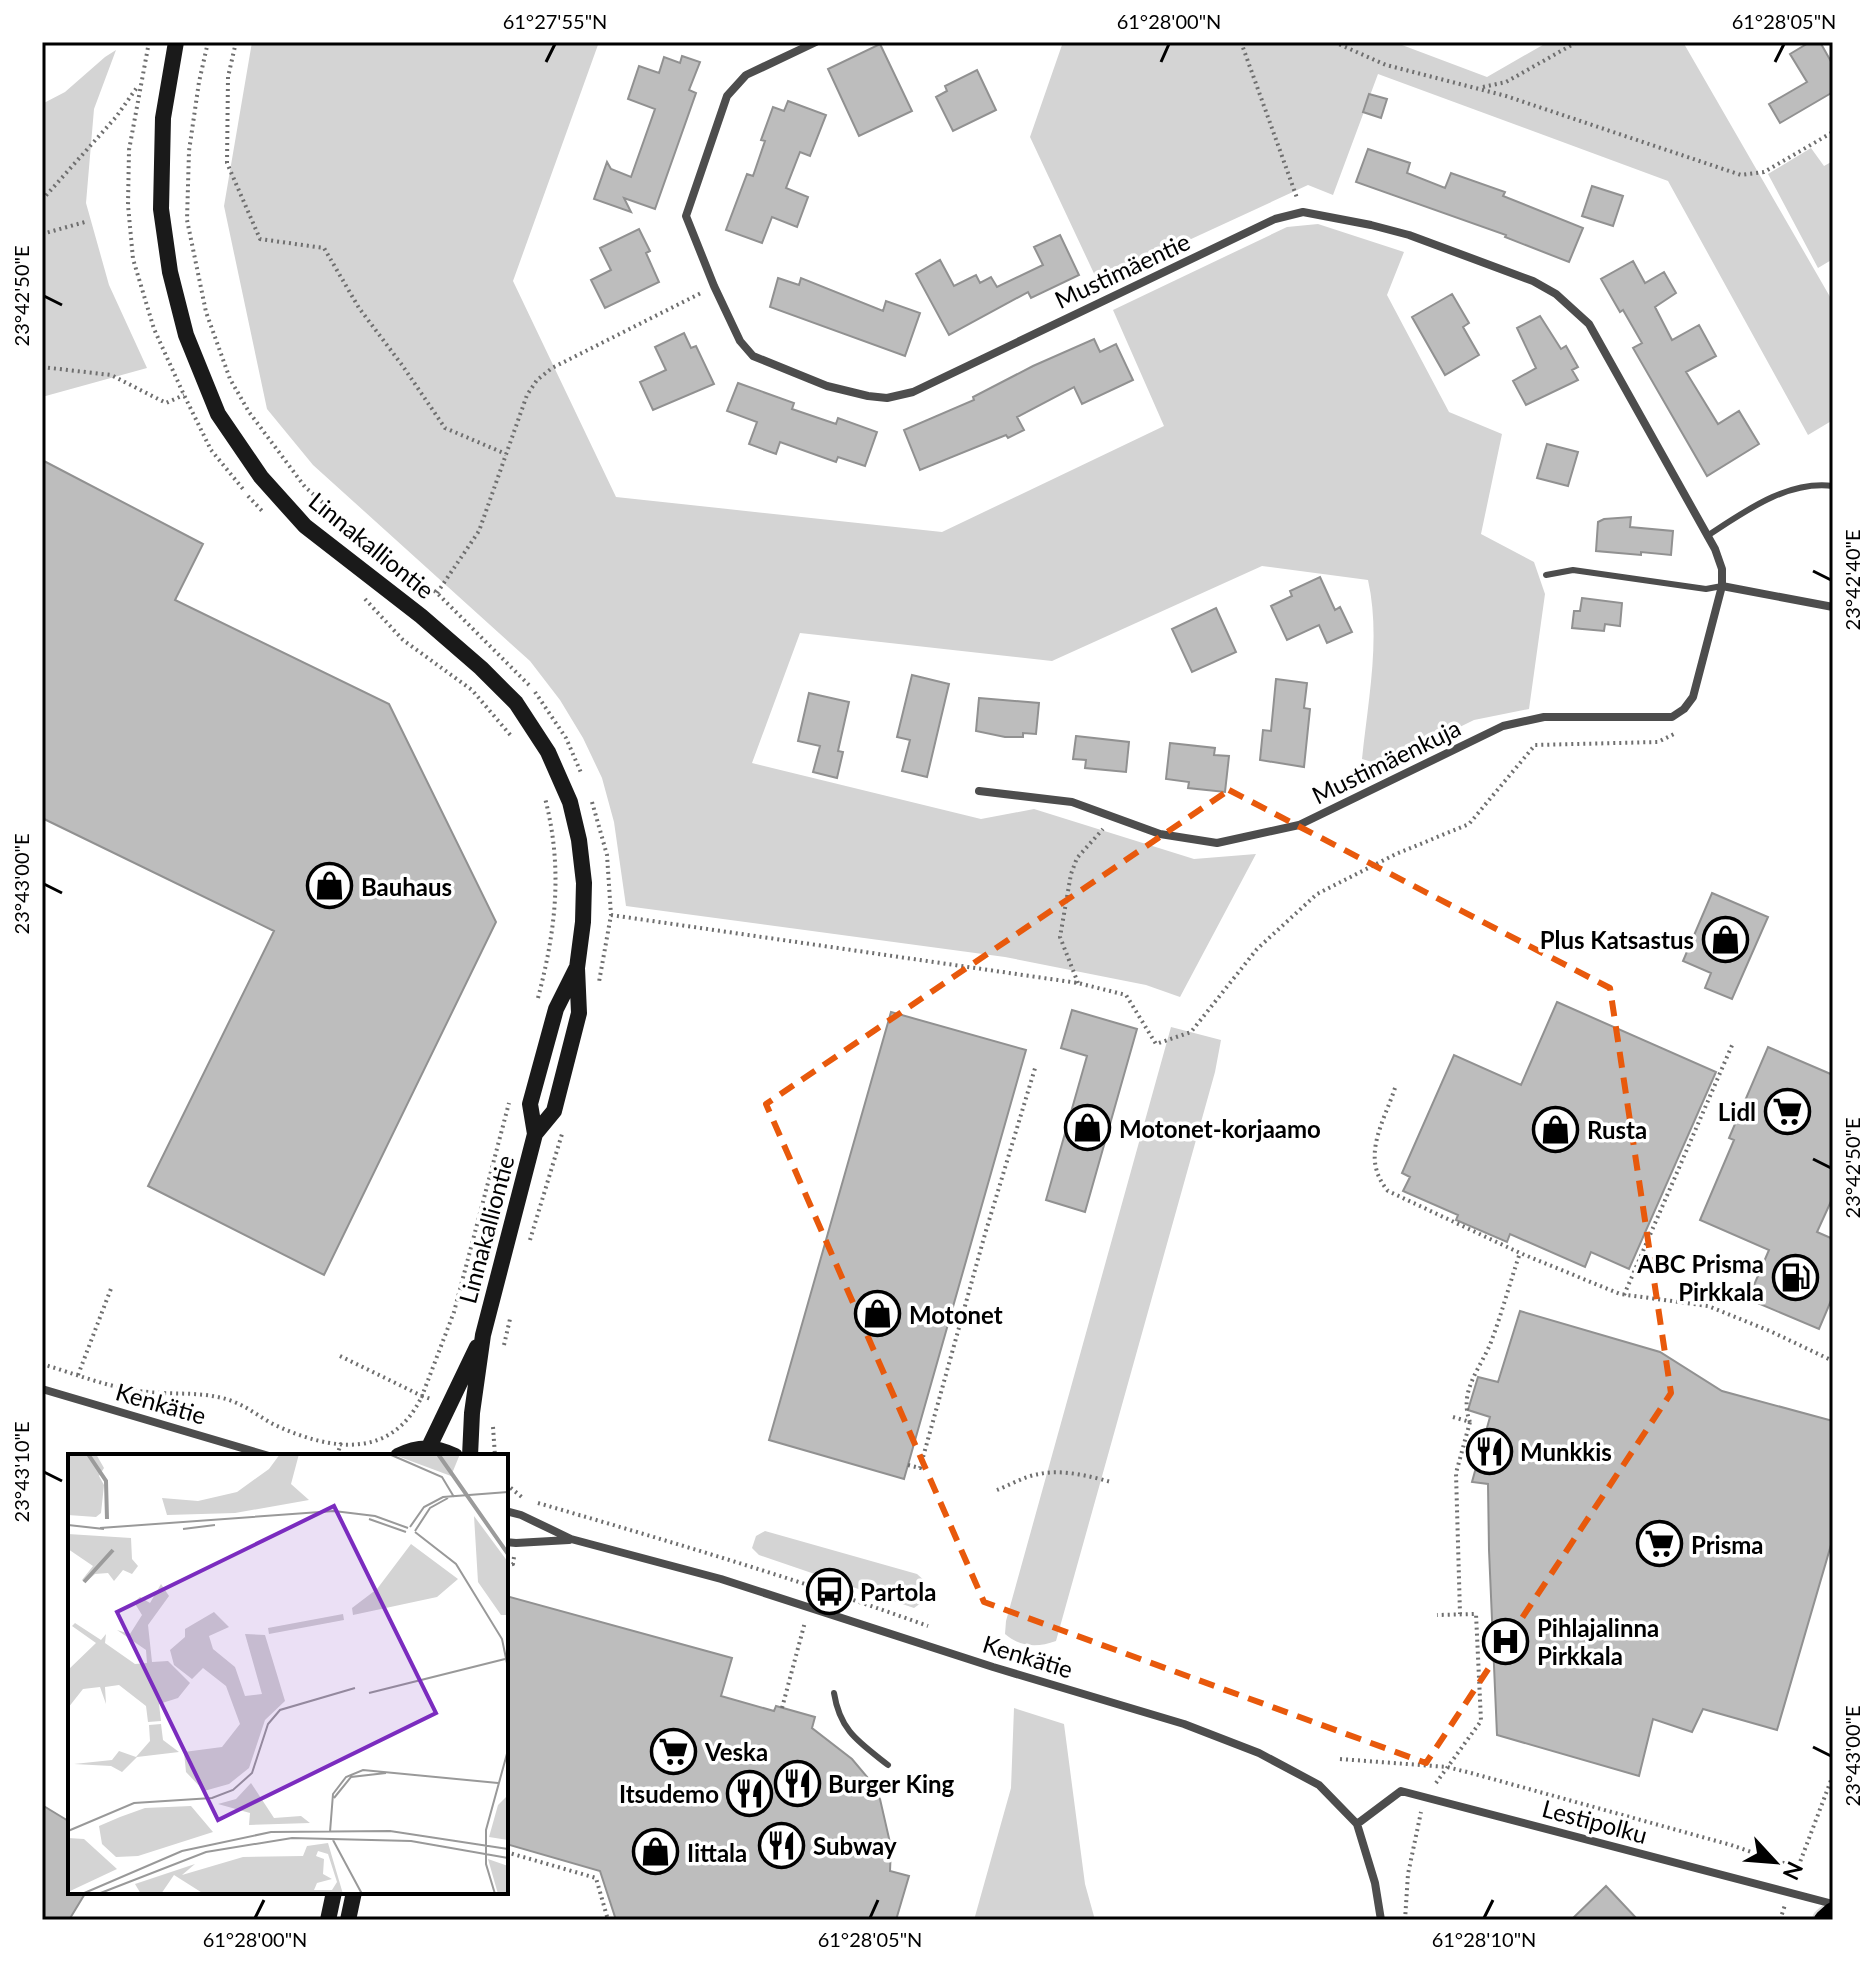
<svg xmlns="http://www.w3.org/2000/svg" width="1875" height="1962" viewBox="0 0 1875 1962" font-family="Lato,sans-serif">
<rect width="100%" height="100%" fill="#fff"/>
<path fill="#d4d4d4" d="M252,42H599L513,281L616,497L942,532L1164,426L1113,310L1287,227L1318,224L1404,252L1387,295L1449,412L1502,434L1481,534L1534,562L1545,594L1529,709L1474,720L1382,765L1362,759C1368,700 1381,638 1368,580L1262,566L1052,661L800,633L752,763L981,819L1034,809L1194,859L1256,854L1180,997L1146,985L1005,957L626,906L614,822L602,778L583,738L560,700L530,661L313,465L267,409L224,206Z
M1063,42H1394L1487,77L1548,42H1683L1833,302V420L1808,435L1668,181L1378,74L1333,195L1308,185L1098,282L1030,137Z
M116,50L94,109L86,203L109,285L147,368L42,397V104L65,92L105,57Z
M1811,148L1824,166L1833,161V259L1818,268L1768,174Z
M1171,1027L1221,1040L1215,1072L1056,1641C1037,1648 1020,1647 1005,1634L1006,1621Z
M765,1531L917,1574L926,1582L921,1603L914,1608L759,1555L752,1548L756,1536Z
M1014,1708L1064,1724L1085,1884L1095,1920H974L1011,1788Z"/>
<path fill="#bdbdbd" stroke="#919191" stroke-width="2" d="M1810,42H1820L1833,65V92L1780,123L1769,104L1807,82L1790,54Z
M880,44L912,111L859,136L828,69Z
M682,56L700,62L689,90L696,93L655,209L624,198L631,212L594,199L607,162L611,169L631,177L655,109L628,99L639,66L659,73L664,57L680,63Z
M977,70L996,110L953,131L936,97L947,91L945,86Z
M1369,94L1387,99L1381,118L1363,112Z
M788,101L826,115L810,156L800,152L786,188L808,197L797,227L772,217L762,243L726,230L747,174L753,176L765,141L761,140L773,107L784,111Z
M1368,149L1410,163L1407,173L1445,188L1451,173L1505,192L1503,196L1583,228L1569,262L1505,237L1506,235L1356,182Z
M1592,186L1623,196L1613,226L1582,216Z
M639,229L650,251L646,253L659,282L605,308L591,280L611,270L600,248Z
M1060,235L1079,275L1031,298L1028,292L949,335L916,274L940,260L954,286L976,275L980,283L991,277L997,287L1043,265L1034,247Z
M1633,261L1645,283L1664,272L1676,293L1655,307L1672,340L1699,325L1716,356L1686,372L1718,424L1739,411L1759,444L1707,476L1633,348L1642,343L1623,310L1620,312L1601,279Z
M778,278L799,285L801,278L883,311L886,301L920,313L905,356L770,307Z
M1452,294L1469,323L1463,327L1479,355L1445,375L1412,317Z
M1540,316L1561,349L1566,346L1578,367L1572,370L1578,380L1526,405L1513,381L1536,368L1517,328Z
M684,333L691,348L696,346L714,384L653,410L640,382L666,370L655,347Z
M1094,339L1100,352L1116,344L1133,380L1082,404L1074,387L1017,417L1024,430L1008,438L1006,435L920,470L904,430L974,400L973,397L1033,366Z
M738,383L794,403L792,409L836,424L838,418L877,432L865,466L838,457L836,462L780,442L776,454L749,444L757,422L727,411Z
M1547,444L1578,452L1568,486L1537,478Z
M42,460L203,544L175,600L389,704L496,922L324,1275L148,1186L274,931L42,818Z
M1631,517L1630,527L1673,531L1671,555L1641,552V555L1596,551L1598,522L1604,519Z
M1320,577L1335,610L1340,607L1352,632L1327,643L1319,625L1287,640L1271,606L1292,596L1290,591Z
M1582,598L1622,603L1620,626L1605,624L1604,631L1572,628L1574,611H1580Z
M1216,608L1236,652L1192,672L1172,629Z
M912,675L949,684L927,777L902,771L910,740L897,737Z
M1276,679L1307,683L1304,708L1310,709L1304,767L1260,760L1263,730L1271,731Z
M809,693L849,702L838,751L843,752L837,778L813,772L820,746L798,741Z
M979,698L1039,703L1036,734L1023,733V737H1005L976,731Z
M1076,736L1129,742L1126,772L1085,768L1086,760L1073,759Z
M1170,743L1215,748L1214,755L1229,756L1225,792L1188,788L1189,782L1166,779Z
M1712,893L1768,917L1732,999L1705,988L1711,973L1683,961Z
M1557,1002L1716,1072L1629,1269L1591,1252L1585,1267L1510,1234L1507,1242L1456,1220L1458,1215L1403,1191L1410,1177L1402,1173L1454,1055L1521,1085Z
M1072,1010L1137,1029L1085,1212L1046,1200L1087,1056L1061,1048Z
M891,1012L1026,1050L904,1479L769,1440Z
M1768,1047L1833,1075V1197L1817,1232L1833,1239V1296L1819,1329L1748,1299L1769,1250L1700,1220L1734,1140L1729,1138Z
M1520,1311L1660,1352L1722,1391L1833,1421V1538L1777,1730L1703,1709L1692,1732L1653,1719L1639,1776L1497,1735L1489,1550L1488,1484L1472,1482L1490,1417L1468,1410L1478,1377L1498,1382Z
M506,1596L732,1658L721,1696L774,1711L776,1706L815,1717L812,1728L852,1759L868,1778L880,1799L891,1847L890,1871L909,1876L896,1920H616L600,1871L506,1844Z
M42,1805L70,1822V1892H86L69,1920H42Z
M1606,1886L1638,1920H1571Z"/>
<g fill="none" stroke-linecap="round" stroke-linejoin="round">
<defs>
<path id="primary" d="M1824,1920L1833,1912"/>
</defs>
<use href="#primary" stroke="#dbdbdb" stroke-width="24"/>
<path stroke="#6f6f6f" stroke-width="4" stroke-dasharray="2 4" stroke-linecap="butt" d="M149,42L129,150L128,205L133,259L154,329L184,395L211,450L243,489
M208,42L199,82L189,151L187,220L206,312L230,379L249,412L305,487L354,530L437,593L530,686
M236,42L228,77L227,163L260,239L324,248L359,308L402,365L445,428L506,454
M1241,42L1297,198
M1334,42L1386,65L1506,96L1741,175L1764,172L1833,132
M1483,87L1506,82L1577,42
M42,200L116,117L138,86
M42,234L85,222
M42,367L111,375L166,403L184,395
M248,496L264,513
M437,593L479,531L527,395L537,380L552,368L701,293
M365,599L403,640L472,690L512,737
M535,692L566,738L582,775
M592,802L607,855L611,915L599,982
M611,915L1078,983L1126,995L1156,1044L1191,1032L1257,949L1317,894L1396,854L1469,824L1535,745L1658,742L1676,733
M1078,983L1060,937L1064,914L1071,874L1077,858L1103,829
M538,998C556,929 563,868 545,798
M1395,1088C1383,1124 1360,1158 1388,1191L1520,1253L1620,1294L1708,1306L1772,1332L1833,1361
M530,1240L562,1134
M1624,1295L1733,1043
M504,1345L510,1319
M340,1356L422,1396L454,1312L509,1103
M42,1364C76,1374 112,1389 148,1392C177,1395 204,1391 232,1401C248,1407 261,1418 275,1425C331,1451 392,1460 422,1396L431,1399
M78,1375L112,1286
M1453,1417L1470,1422L1456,1473L1460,1614
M1470,1422C1458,1391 1481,1368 1491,1342C1502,1313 1510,1282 1520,1253
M493,1427L495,1456
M337,1456L341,1443
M908,1465L920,1468L985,1234L1036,1065
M506,1484L523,1498
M997,1490C1010,1485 1025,1476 1039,1474C1062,1469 1089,1476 1111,1482
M538,1503C669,1541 800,1580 928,1626
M506,1565L513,1564L514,1557
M782,1708L805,1622
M1340,1759L1447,1767L1471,1773L1731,1845L1798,1868
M1436,1783L1481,1721L1476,1614L1437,1615
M506,1852L596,1878L608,1920
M1794,1878L1833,1775
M1405,1920L1408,1874L1421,1812
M1780,1920L1785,1905"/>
<path stroke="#4d4d4d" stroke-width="6" d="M1707,536C1744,512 1787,480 1833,486
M1546,575L1573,570L1706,589L1722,586
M834,1693C840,1731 859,1742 888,1765"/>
<path stroke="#4d4d4d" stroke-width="8" d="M816,42L746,75L727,96L686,216L714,286L740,341L753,356L827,386L868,396L887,398L913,392L1275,219L1303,212L1371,225L1409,235L1533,281L1556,294L1589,324L1715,549L1722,569V586L1693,697L1684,709L1672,717H1544L1503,726L1299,825L1217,843L1160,834L1072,802L979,791
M1722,586L1833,607
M42,1389L269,1456
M506,1511L521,1515L571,1539L721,1579L993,1667L1184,1724L1259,1753L1319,1785L1357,1824L1375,1883L1381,1920
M506,1542L516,1543L569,1540
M1357,1824L1401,1791L1833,1904"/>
<path stroke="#1a1a1a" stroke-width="16" d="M176,42L163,118L161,209L170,272L186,335L218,414L261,477L305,526L421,616L481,668L516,703L548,752L570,802L579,840L584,883L583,922L577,968L579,1013L554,1111L535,1134
M429,1447L477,1347
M398,1456C418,1446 434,1446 455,1456
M470,1456L472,1413L483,1335L535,1134L530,1104L556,1009L576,969
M328,1920L334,1892
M348,1920L354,1892"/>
<use href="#primary" stroke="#000" stroke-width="20"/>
</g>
<path fill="none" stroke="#e8590c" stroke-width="6" stroke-dasharray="16 10" stroke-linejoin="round" d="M1229,790L1610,988L1671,1393L1426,1763L984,1602L766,1104Z"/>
<path fill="none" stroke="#000" stroke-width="3" d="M546,62L555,44M1161,62L1169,44M1775,62L1784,44M44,296L62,305M1813,571L1831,580M44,884L62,893M1813,1159L1831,1168M44,1472L62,1481M1813,1747L1831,1756M255,1918L264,1900M870,1918L878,1900M1484,1918L1493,1900"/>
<defs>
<symbol id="shop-ring" viewBox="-11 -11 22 22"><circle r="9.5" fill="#fff" stroke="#000" stroke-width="1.5"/><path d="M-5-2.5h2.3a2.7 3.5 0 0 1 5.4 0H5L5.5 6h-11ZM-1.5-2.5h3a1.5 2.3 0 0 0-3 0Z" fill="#000"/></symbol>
<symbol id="supermarket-ring" viewBox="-11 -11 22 22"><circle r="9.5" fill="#fff" stroke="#000" stroke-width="1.5"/><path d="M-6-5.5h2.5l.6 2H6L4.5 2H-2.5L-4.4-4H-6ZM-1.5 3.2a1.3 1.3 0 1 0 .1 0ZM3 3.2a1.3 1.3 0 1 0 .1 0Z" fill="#000"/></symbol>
<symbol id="fuel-ring" viewBox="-11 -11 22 22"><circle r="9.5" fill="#fff" stroke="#000" stroke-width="1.5"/><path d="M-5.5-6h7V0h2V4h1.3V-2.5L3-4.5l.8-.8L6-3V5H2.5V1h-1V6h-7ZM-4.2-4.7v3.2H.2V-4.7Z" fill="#000"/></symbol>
<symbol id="restaurant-ring" viewBox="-11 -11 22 22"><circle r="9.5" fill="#fff" stroke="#000" stroke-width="1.5"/><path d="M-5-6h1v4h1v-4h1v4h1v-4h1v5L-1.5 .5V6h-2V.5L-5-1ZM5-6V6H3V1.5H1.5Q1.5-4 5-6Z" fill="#000"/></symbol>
<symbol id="bus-ring" viewBox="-11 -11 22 22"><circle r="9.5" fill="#fff" stroke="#000" stroke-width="1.5"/><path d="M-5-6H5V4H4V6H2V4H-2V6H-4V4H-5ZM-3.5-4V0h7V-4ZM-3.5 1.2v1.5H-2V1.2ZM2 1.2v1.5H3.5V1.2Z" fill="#000"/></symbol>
<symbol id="hospital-ring" viewBox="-11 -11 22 22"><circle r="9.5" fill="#fff" stroke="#000" stroke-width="1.5"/><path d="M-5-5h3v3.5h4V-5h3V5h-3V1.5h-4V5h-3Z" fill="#000"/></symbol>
</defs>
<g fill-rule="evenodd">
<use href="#shop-ring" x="304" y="860" width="51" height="51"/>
<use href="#shop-ring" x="1700" y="914" width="51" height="51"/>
<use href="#supermarket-ring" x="1762" y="1086" width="51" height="51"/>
<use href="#shop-ring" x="1062" y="1102" width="51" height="51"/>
<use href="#shop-ring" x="1530" y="1104" width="51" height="51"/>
<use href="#fuel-ring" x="1770" y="1252" width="51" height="51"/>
<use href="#shop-ring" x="852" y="1288" width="51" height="51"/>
<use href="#restaurant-ring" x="1464" y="1426" width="51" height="51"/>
<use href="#supermarket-ring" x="1634" y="1518" width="51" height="51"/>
<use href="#bus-ring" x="804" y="1566" width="51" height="51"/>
<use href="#hospital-ring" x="1480" y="1616" width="51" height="51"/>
<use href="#supermarket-ring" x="648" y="1726" width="51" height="51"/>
<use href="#restaurant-ring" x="772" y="1758" width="51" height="51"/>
<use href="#restaurant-ring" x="724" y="1768" width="51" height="51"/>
<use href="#restaurant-ring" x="756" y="1820" width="51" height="51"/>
<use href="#shop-ring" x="630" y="1826" width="51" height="51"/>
</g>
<g text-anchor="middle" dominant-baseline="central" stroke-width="7" stroke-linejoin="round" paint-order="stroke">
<g font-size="24" fill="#000" stroke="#fff">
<text transform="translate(1122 270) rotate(-25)">Mustimäentie</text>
<text transform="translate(372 545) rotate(39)">Linnakalliontie</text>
<text transform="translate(1386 761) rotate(-26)">Mustimäenkuja</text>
<text transform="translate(486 1229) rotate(-75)">Linnakalliontie</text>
<text transform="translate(161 1403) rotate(16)">Kenkätie</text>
<text transform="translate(1028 1656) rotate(17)">Kenkätie</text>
<text transform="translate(1595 1821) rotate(15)">Lestipolku</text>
</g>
<g font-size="24" font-weight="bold" fill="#000" stroke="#fff" text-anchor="start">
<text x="361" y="886">Bauhaus</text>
<text x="1694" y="939" text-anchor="end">Plus Katsastus</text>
<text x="1756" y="1111" text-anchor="end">Lidl</text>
<text x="1119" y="1128">Motonet-korjaamo</text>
<text x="1587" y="1129">Rusta</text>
<text x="1764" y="1263" text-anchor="end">ABC Prisma<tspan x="1764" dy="28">Pirkkala</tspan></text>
<text x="909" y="1314">Motonet</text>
<text x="1520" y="1451">Munkkis</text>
<text x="1691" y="1544">Prisma</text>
<text x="860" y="1591">Partola</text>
<text x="1537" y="1627">Pihlajalinna<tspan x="1537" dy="28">Pirkkala</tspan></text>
<text x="705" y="1751">Veska</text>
<text x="828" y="1783">Burger King</text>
<text x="719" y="1793" text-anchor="end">Itsudemo</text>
<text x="813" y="1845">Subway</text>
<text x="687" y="1852">Iittala</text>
</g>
</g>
<g transform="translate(68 1454)">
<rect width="440" height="440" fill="#fff"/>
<path d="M0,0H28L36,14L31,22L36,31L33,59L28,63L0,61ZM212,0H231L223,30L241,46L167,59L99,61L94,44L130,47L169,38L201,15ZM324,0H392L383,22ZM406,62L440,108V161H433L410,128ZM0,80L63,84L64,105L70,112L64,120L55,116L46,127L40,119L27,120L18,128L14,126L25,112L0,95ZM343,90L390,125L369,143L285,161L284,154L309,135ZM93,130L101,142L80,171L84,208L100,207L122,229L110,244L91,250L93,267L80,268L78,252L51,231L37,233L38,250L32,233L15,235L0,254V216L28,189L4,172L7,169L33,186L38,180L37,189L67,210L79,209L78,196L49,176L62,180L74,161L66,148L72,143L82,149ZM146,158L161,173L141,182L145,195L167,213L177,242L194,240L177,180L197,181L217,247L197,266L181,314L161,330L136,337L118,318L116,298L154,293L172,270L158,232L135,214L124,225L106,211L102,196L117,183V175ZM275,160L276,166L201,180L200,174ZM93,270L95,286L111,298L69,303L54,318L43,312L6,310L44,306L51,297L68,303L82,287L81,271ZM183,329L206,364L233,362L242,369L181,371L182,359L150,350L168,345ZM440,341V386L421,383L430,351ZM123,352L145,378L70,402L48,403L34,390L31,372L52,363L77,354ZM0,384L16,385L49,415L0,438ZM260,389L275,440H136L106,421L93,440H73L67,430L127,410L114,421L175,403L235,402L239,392ZM250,397L260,400L269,428L264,436H246L249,429L264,425L255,420L256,405L248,402ZM420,405L440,412V440H430Z" fill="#d4d4d4" fill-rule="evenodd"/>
<path fill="none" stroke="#9b9b9b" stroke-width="4" d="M20,0L38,27L39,65M370,0L440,100M16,128L45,96"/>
<path fill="none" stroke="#999" stroke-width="2" d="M321,0L374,23L386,43M301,65L338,78M0,71L36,75M342,73L356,53L375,43L440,38M32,74L266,57L307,62L340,74M115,75L147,71M347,77L362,54L380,44M347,78L388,110L434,185L440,214M301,239L437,205M266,344L283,323L318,319M0,377L66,349L144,344L165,336L184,319L200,270L212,256L287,234M262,378L265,340L278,323L295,316L430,329M265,386L294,440M14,440L114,397L203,378L322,377L440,395M30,440L138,398L224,384L343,387L440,404M427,440L418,410V376L440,296"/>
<path fill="#7b2cbf" fill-opacity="0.15" stroke="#7b2cbf" stroke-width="4" d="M266,52L368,259L150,366L49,158Z"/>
<rect width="440" height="440" fill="none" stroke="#000" stroke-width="4"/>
</g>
<rect width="1875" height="1962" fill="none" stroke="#ffffff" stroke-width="88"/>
<g transform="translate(1775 1862) rotate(116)" stroke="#ffffff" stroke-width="6" paint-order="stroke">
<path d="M0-6L14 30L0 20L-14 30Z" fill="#000000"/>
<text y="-12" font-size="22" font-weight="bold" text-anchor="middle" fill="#000000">N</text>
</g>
<rect x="44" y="44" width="1787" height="1874" fill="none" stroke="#000" stroke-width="3"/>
<g font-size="20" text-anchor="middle" fill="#000">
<text x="555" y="29">61°27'55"N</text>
<text x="1169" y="29">61°28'00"N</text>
<text x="1784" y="29">61°28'05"N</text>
<text transform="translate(22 296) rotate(-90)" y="7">23°42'50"E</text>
<text transform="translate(1853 580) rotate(-90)" y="7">23°42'40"E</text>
<text transform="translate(22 884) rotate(-90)" y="7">23°43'00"E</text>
<text transform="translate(1853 1168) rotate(-90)" y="7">23°42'50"E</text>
<text transform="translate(22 1472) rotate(-90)" y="7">23°43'10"E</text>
<text transform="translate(1853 1756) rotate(-90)" y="7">23°43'00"E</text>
<text x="255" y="1947">61°28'00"N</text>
<text x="870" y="1947">61°28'05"N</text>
<text x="1484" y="1947">61°28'10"N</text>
</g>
</svg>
